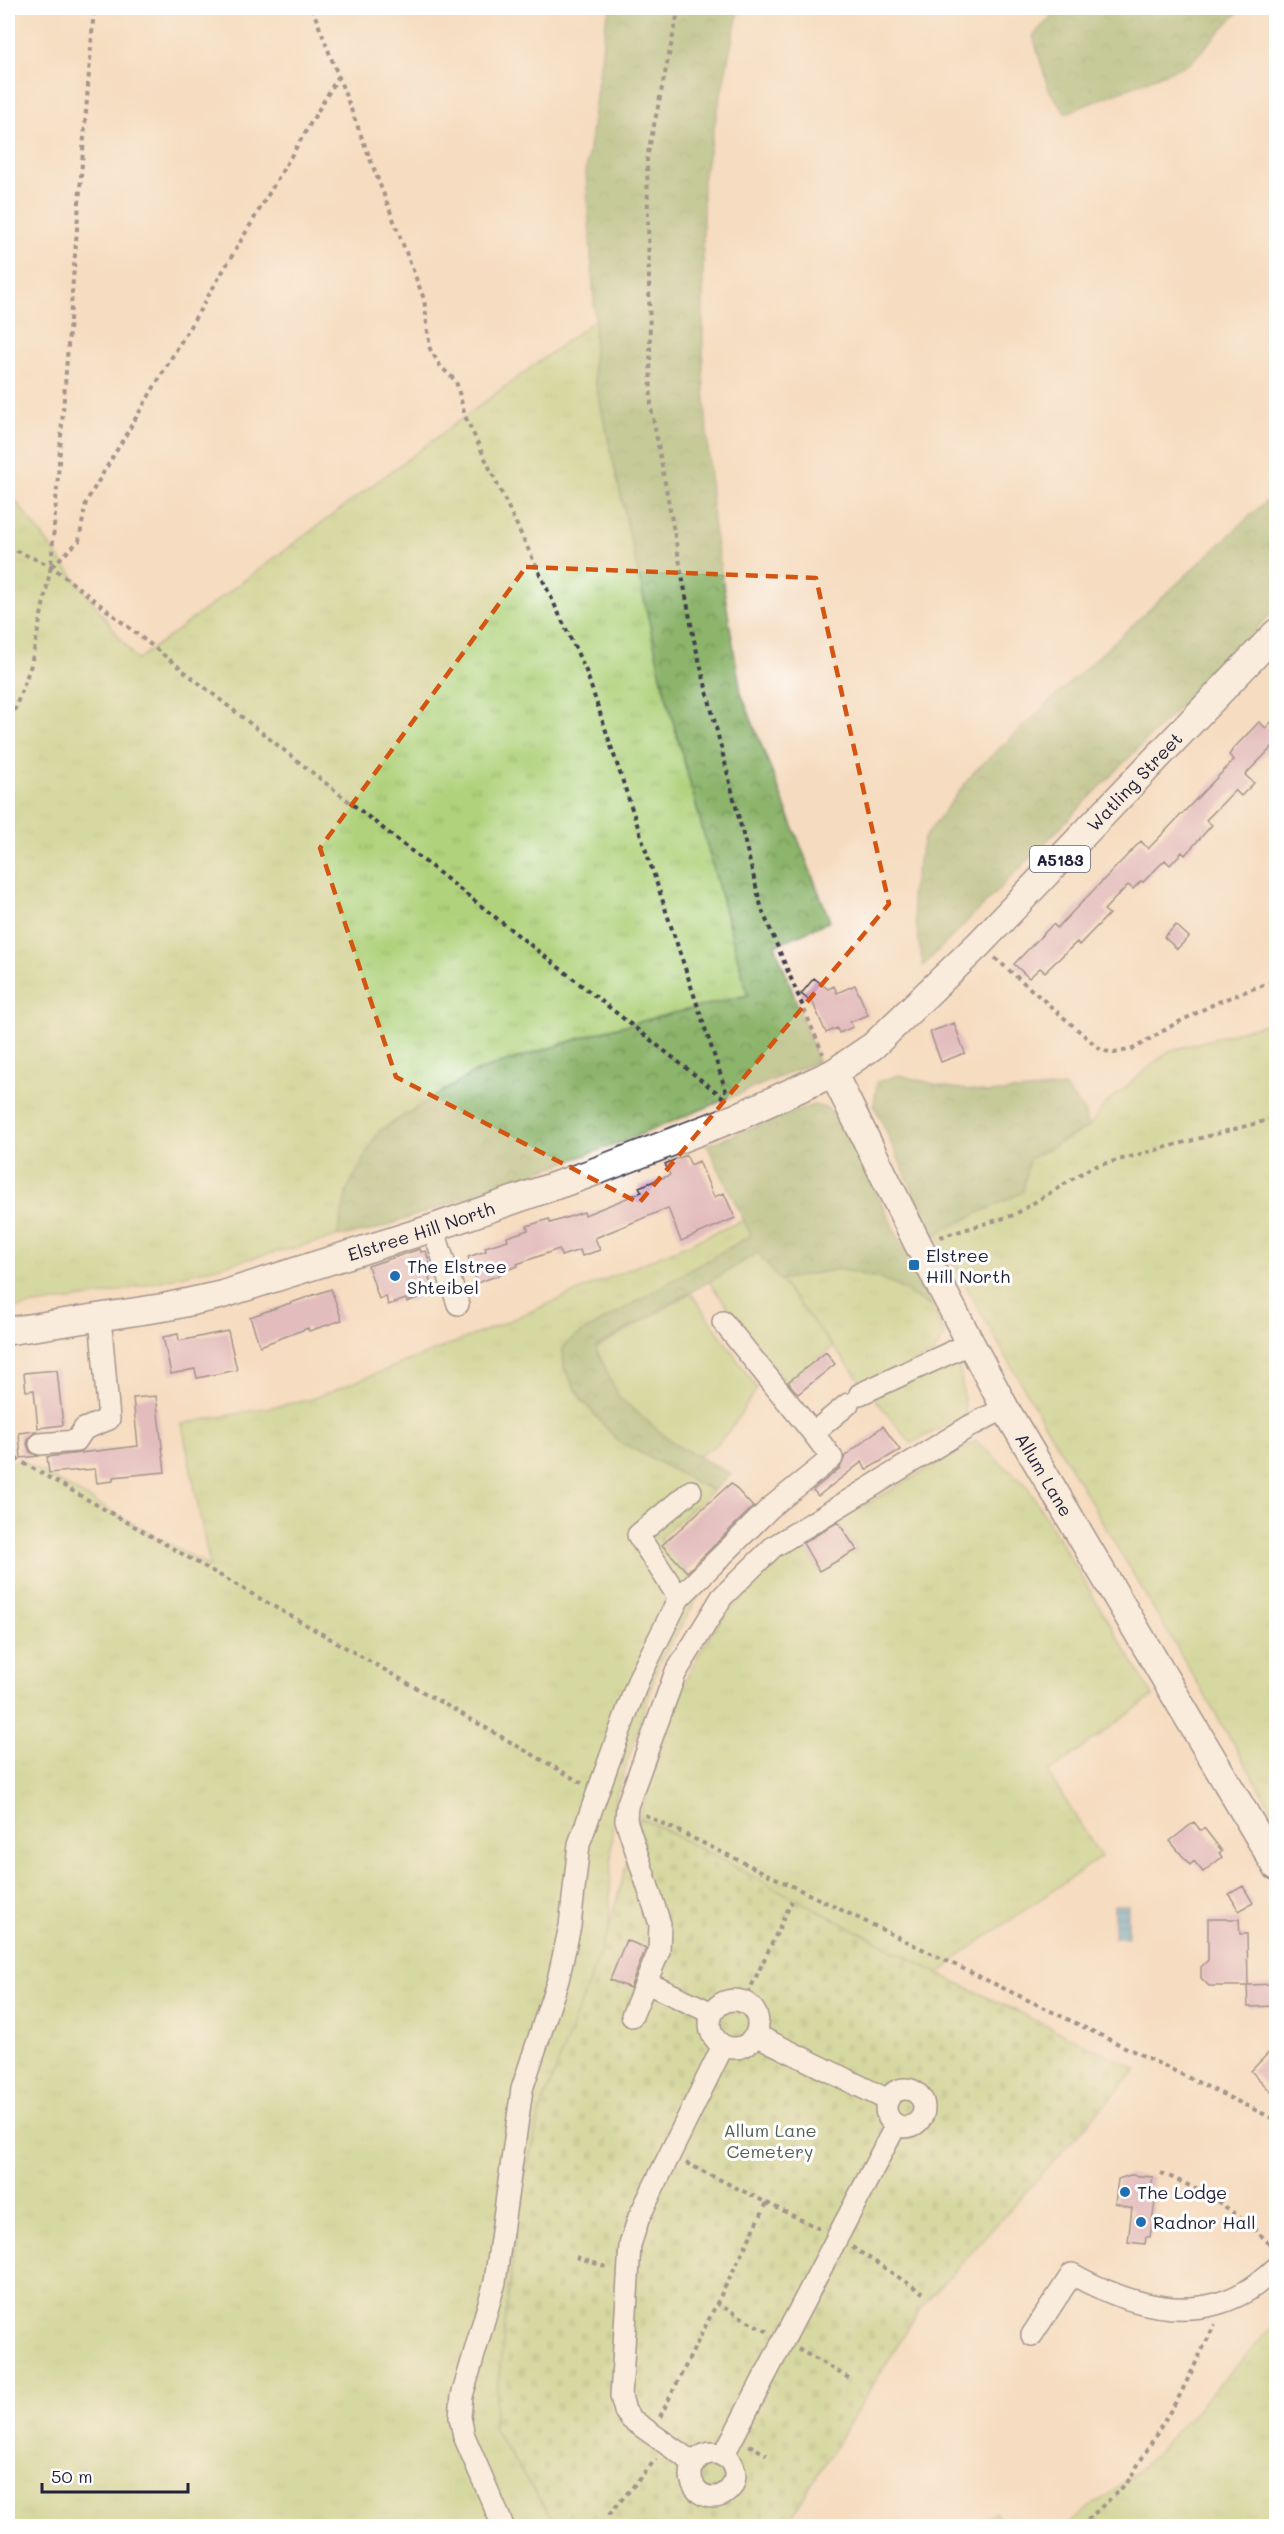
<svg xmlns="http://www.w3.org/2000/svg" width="1284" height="2534" viewBox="0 0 1284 2534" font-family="Mali,sans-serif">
<defs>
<pattern id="grass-tufts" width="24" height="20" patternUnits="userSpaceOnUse" patternTransform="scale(1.5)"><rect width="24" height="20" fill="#b0d27b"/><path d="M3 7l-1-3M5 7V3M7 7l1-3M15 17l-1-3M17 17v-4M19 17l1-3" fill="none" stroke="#97b46b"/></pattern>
<pattern id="forest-crowns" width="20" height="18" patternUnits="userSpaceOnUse" patternTransform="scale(1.5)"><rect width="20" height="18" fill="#8cb46b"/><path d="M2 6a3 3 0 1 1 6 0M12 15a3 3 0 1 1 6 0" fill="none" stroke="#729259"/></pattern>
<pattern id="cemetery-stones" width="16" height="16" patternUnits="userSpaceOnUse" patternTransform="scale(1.5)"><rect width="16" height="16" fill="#b0d27b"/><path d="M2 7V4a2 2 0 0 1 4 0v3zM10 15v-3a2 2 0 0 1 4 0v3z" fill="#97b46b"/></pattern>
<pattern id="water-rules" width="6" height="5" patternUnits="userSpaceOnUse" patternTransform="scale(1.5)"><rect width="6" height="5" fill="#56a5d0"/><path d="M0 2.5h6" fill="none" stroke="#4786aa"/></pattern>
</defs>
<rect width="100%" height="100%" fill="#fff"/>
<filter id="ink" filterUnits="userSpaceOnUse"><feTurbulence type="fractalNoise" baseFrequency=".0167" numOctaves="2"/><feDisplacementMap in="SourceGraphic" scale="12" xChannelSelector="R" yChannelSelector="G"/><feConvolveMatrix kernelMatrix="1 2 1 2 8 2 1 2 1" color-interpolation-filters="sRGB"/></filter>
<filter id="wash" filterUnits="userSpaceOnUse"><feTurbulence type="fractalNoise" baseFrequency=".008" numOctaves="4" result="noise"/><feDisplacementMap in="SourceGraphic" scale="24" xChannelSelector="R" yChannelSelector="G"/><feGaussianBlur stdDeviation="1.35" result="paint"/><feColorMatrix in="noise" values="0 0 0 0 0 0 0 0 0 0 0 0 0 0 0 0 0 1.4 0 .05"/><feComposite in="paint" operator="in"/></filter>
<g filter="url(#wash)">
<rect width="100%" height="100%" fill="#f5dcc0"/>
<path fill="url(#grass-tufts)" stroke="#697a5b" stroke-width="1.5" d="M595,320L593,371L664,688L748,995L606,1030L475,1072L379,1131L348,1188L337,1237L104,1295L8,1309V491L137,660Z
M1276,1021V1816L1044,1423L936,1234L933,1235L921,1210L1002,1173L1088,1128L1105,1104L1169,1051Z
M744,1220L752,1235L573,1338L563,1348L564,1368L582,1400L618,1441L713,1491L660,1538L701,1592L659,1663L613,1807L609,1929L543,2104L520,2195L493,2428L557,2526H8V1463L10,1464L19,1459L210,1567L182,1424L309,1400L492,1328Z
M839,1269L889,1281L932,1307L945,1335L933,1354L864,1385L779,1280Z
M938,1364L960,1368L966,1416L911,1443L871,1394Z
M976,1441L1027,1486L1153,1696L1048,1773L1101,1857L963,1953L939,1974L639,1817C660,1752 677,1677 720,1622C744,1591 773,1567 803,1542L819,1571L857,1550L837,1521Z
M1276,2323V2526H1066L1143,2467Z
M995,2512L1007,2526H971Z"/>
<path fill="url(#forest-crowns)" stroke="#576b53" stroke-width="1.5" d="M612,8H739L703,180V372L713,522L741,693L830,921L775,945L818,1061L625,1141L375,1230L337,1237L348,1188L379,1131L475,1072L606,1030L748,995L664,688L593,371L595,320L586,172L606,20Z
M1059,8H1242L1190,63L1066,113L1049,90L1033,36Z
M1276,492V609L923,966L911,894L924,838L973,773Z
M898,1075L947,1087L988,1093L1064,1087L1084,1110L1088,1127L1029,1159L1023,1192L933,1235L874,1105L877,1082Z
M813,1105L827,1108L840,1118L932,1307L889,1281L839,1269L779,1280L758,1253L596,1347L619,1397L676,1445L731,1474L713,1491L618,1441L582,1400L564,1368L563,1348L573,1338L751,1235L707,1145Z"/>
<path fill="url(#cemetery-stones)" stroke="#697a5b" stroke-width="1.5" d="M639,1817L939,1974L1137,2069L920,2309L786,2526H557L493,2428L520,2195L543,2104L609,1929Z"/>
<path fill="#b0d27b" stroke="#697a5b" stroke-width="1.5" d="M758,1253L833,1347L786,1384L709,1282Z
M691,1293L757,1388C740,1414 727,1442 698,1456L676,1445L619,1397L596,1348Z"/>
<path fill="url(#water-rules)" stroke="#3c6486" stroke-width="1.5" d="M1114,1905H1128V1937H1114Z"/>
<g id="blocks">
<path fill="#cc96bd" d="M1276,717V743L1245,775L1254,783L1241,796L1235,790L1219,807L1206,820L1212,825L1185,855L1182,852L1170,865L1165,860L1143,882L1141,881L1133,889L1128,885L1104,910L1109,914L1079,945L1077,942L1045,972L1040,968L1029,978L1014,964L1053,924L1057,928L1141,841L1148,849L1234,760L1229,755L1233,749L1259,722L1266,728Z
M1176,925L1189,937L1177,949L1164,937Z
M814,978L828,989L834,986L837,993L855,985L868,1015L850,1022L853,1027L839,1033L837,1028L826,1033L813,1003L801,994Z
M954,1023L965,1053L941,1062L930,1032Z
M686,1155L691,1165L699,1161L714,1197L724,1193L735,1218L681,1241L668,1208L595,1238L600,1250L582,1256L580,1250L561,1256L559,1249L517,1264L518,1266L501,1272L502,1274L477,1283L468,1257L486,1251L485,1247L508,1240L507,1237L528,1230L527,1226L549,1219L550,1223L584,1212L585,1215L642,1192L639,1187L670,1175L665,1164Z
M420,1249L421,1252L426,1251L433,1275L429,1277L431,1286L426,1287L428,1294L407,1302L406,1299L388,1305L386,1296L379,1299L368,1266Z
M331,1289L342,1320L309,1331L308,1328L260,1346L250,1317Z
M228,1331L237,1370L197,1378L195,1369L171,1374L163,1337L178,1334L179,1341Z
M826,1352L835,1364L798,1394L788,1382Z
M57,1370L63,1425L38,1428L34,1390L26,1391L24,1373Z
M156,1396L165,1472L113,1477V1481L97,1483L95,1469L49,1473L47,1457L138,1446L133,1398Z
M883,1426L900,1450L866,1470L862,1462L818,1496L813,1490L840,1468L845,1456Z
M36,1431L29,1438L27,1444L30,1452L38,1456L21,1458L19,1433Z
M731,1483L753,1507L687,1572L662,1545Z
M838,1522L857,1550L819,1571L803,1543Z
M1194,1822L1201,1831L1204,1828L1222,1851L1219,1853L1222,1857L1203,1872L1194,1861L1190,1865L1170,1841Z
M1243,1886L1253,1903L1239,1911L1229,1894Z
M1208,1919H1239L1240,1934H1247L1248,1985L1275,1984L1276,2006L1248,2007L1247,1986H1209L1201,1978V1967L1208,1960Z
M626,1940L646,1948L630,1988L610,1980Z
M1276,2045V2097L1251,2071Z
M1130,2175L1153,2177L1149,2200L1155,2201L1150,2237H1146L1145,2244L1128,2242L1132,2208L1115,2203L1118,2179Z"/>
</g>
</g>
<g filter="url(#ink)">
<use href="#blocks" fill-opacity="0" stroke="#423e4f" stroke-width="1.5"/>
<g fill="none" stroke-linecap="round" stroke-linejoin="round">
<defs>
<path id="minor" d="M433,1228L458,1304
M723,1322L813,1433L848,1404
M860,1394L969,1344
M40,1444L76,1441L84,1429L109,1419L100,1317
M679,1598L638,1535L691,1491
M647,1983L712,2013
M710 2024a24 24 0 1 1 48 0a24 24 0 1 1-48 0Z
M632,2016L659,1951L660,1924L626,1820L627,1806L675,1674L722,1597L773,1547L970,1426L1005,1408
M756,2035L888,2100
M886 2108a19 19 0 1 1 38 0a19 19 0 1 1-38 0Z
M1032,2335L1072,2274C1124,2303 1187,2324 1243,2293C1255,2287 1266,2277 1276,2268
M691 2475a22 22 0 1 1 44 0a22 22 0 1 1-44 0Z
M723,2456L896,2125
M695,2464L631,2419L625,2411L621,2396L630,2245L639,2217L723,2046
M503,2526L464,2436L460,2417L462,2396L495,2282L522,2089L558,1980L570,1926L579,1844L639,1678L679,1598L770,1508L832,1458L813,1433"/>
<g id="major">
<path id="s1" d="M833,1073L918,1244L1005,1408L1276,1866"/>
<path id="s2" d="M8,1331L166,1307L221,1295L433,1228L586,1175L737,1117L833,1073L873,1046L979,944L1276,633"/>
</g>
</defs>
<use href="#minor" stroke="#423e4f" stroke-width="24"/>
<use href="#major" stroke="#423e4f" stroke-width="30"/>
<path stroke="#423e4f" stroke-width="4" stroke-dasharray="4.5 4.5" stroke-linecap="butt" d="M312,8L424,299L430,349L441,367L456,381L465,416L586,671L728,1097
M679,8L647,158L651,407L694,640L762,910L823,1054
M8,547L51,566L724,1098
M52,566L79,541L86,502L338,77
M8,728L31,665L51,566L94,8
M995,958L1101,1050L1114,1053L1133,1049L1173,1025L1218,1002L1276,980
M940,1237L1014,1215L1092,1167L1276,1118
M8,1454L582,1783
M645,1815L1276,2120
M744,2002L792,1901
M686,2163L822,2230
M1161,2173C1202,2189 1245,2216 1274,2249
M852,2247L923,2293
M576,2257L609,2268
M716,2303L768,2332
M798,2349L849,2378
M660,2417L767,2203
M749,2445L767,2455
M609,2515L656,2459
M1081,2526L1127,2483L1180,2395L1215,2324"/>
<use href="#minor" stroke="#fff" stroke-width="21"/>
<use href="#major" stroke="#fff" stroke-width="27"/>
</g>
</g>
<path d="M0 0H1284V2534H0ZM526,567L816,578L889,904L639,1203L396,1077L320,848Z" fill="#f5dcc0" fill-opacity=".55" fill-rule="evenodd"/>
<path fill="none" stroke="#d45411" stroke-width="4.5" stroke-dasharray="12 8" stroke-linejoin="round" d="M526,567L816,578L889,904L639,1203L396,1077L320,848Z"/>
<g fill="#1f6fb2" stroke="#fff" stroke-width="2">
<rect x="908" y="1259" width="12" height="12" rx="3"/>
<circle cx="395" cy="1276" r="6"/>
<circle cx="1125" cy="2192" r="6"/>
<circle cx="1141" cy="2222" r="6"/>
</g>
<g text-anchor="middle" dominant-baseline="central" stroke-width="6" stroke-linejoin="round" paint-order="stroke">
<rect fill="#fff" stroke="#646476" stroke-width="1.5" x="1030" y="846" width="60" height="26" rx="4.5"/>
<g font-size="16" font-weight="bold" fill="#22223b">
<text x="1060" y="859">A5183</text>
</g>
<g font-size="18" fill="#22223b" stroke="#fff">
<text stroke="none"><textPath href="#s2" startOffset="1288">Watling Street</textPath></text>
<text stroke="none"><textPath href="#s2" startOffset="426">Elstree Hill North</textPath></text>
<text stroke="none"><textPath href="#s1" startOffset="454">Allum Lane</textPath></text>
</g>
<g font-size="18" fill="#22223b" stroke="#fff" text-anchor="start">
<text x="926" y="1255">Elstree<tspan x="926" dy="21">Hill North</tspan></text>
<text x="407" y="1266">The Elstree<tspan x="407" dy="21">Shteibel</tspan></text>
<text x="1137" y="2192">The Lodge</text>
<text x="1153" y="2222">Radnor Hall</text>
</g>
<g font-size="18" fill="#546051" stroke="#fff">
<text x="770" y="2130">Allum Lane<tspan x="770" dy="21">Cemetery</tspan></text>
</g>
</g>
<rect width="1284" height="2534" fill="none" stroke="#fff" stroke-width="30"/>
<path d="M42 2483v9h146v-9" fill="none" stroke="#22223b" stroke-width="3"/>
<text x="51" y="2483" font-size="18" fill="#22223b" stroke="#ffffff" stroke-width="4.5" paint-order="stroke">50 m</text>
</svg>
